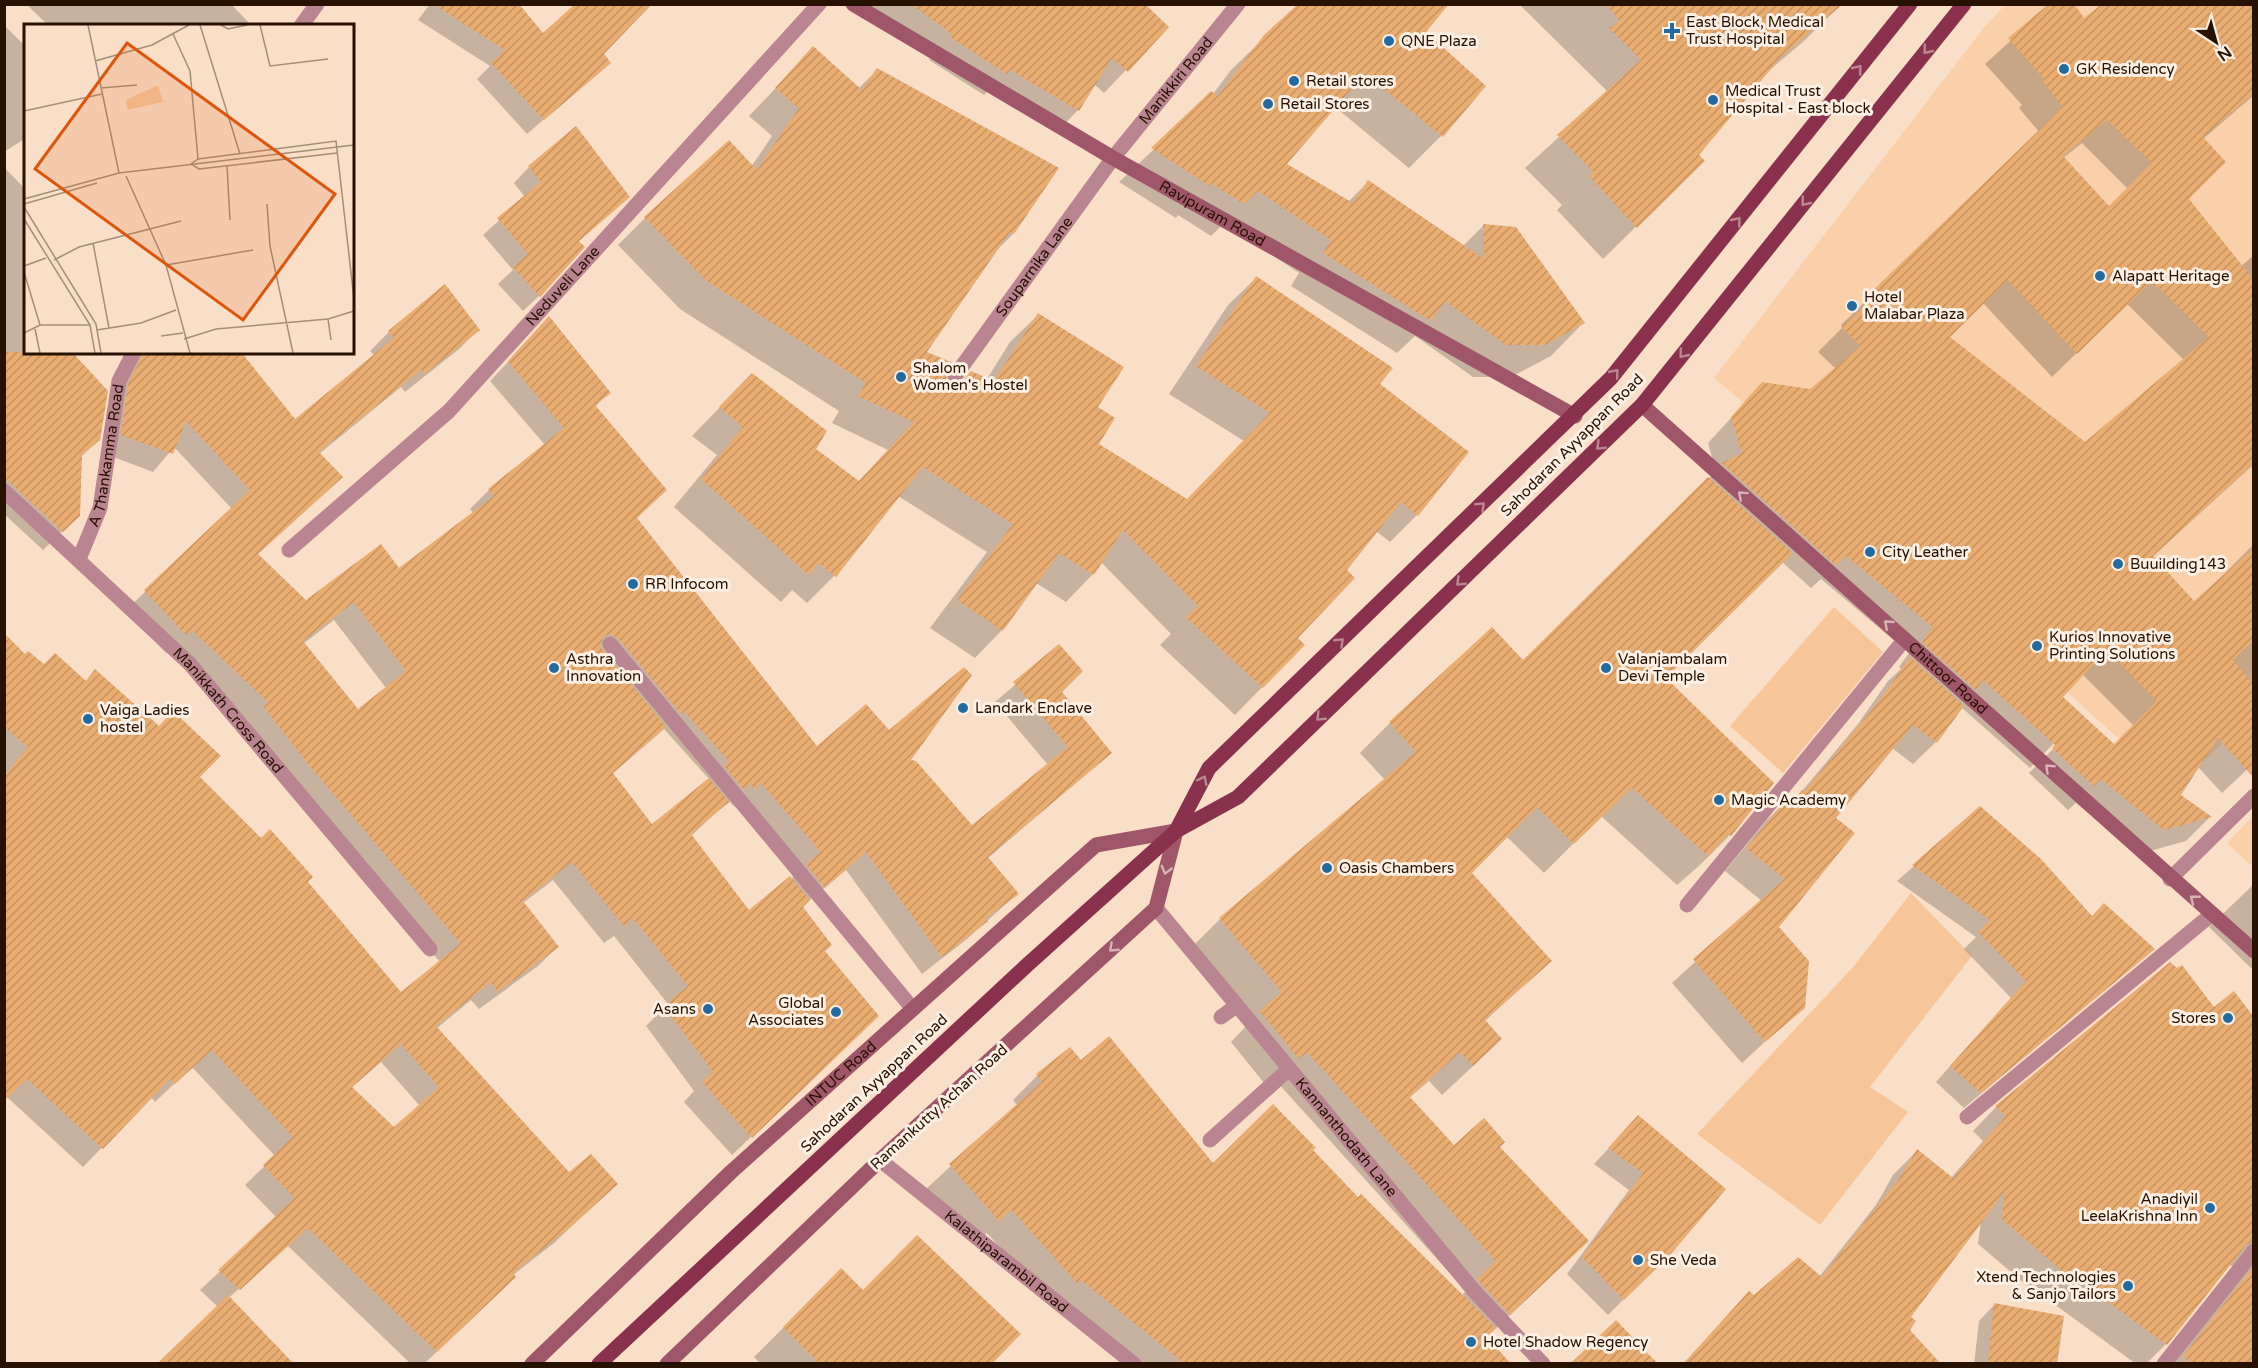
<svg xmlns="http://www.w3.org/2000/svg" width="2258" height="1368" viewBox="0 0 2258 1368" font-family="'Varela Round',sans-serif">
<defs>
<pattern id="building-hatch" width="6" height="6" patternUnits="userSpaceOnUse" patternTransform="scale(1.5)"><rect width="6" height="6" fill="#e9ac71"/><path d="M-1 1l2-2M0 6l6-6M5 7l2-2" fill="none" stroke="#c89360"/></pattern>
</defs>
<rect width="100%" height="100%" fill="#f9dfc8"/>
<path fill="#f9d0aa" d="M2005,5H2253V713L2175,790L1803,452L1714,378L1982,30Z
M2253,816V867L2227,843Z"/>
<path fill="#f6c69a" d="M1834,607L1883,652L1783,773L1730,726Z
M1911,893L1972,956L1870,1087L1908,1112L1820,1225L1697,1134L1854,966Z"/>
<path fill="#0003" fill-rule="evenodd" d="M26,4H231L252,26H49Z
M430,4H509L543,35L602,54L609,63L527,134L477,79L490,66L418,20Z
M859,4H1143L1167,27L1104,93L1094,84L1078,110L1056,133L987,92L984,95L929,60L931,57Z
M1519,4H1835L1837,8L1804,41L1765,74L1697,156L1703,161L1603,259L1557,210L1562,205L1525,168L1608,92Z
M2051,4L2084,20L2104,4H2254V95L2203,139L2187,199L2241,266L2254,255V464L2152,557L2194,604L2254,544V763L2222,793L2198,767L2179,796L2210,817L2186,841L2139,854L2076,803L2068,810L2029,773L2061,741L2059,738L2030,768L1961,707L1936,742L1913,764L1892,748L1834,818L1777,927L1803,1007L1742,1063L1672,983L1762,901L1725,871L1766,821L1789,798L1792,802L1798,796L1858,724L1888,681L1901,669L1899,667L1909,653L1821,579L1811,588L1782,562L1664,679L1730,835L1700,865L1677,885L1601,816L1544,873L1506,836L1470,873L1549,961L1484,1022L1500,1039L1470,1069L1442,1095L1429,1081L1409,1098L1454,1147H1498L1587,1241L1486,1338L1509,1364H1131L1052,1306L987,1233L974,1244L926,1189L1017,1105L1013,1100L1037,1076L1070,1049L1081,1062L1213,1165L1311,1150L1358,1200L1461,1296L1466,1291L1276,1081L1268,1088L1231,1042L1251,1021L1190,949L1220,919L1385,780L1360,753L1390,723L1523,662L1708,479L1716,471L1708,443L1763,383L1811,390L1836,369L1818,352L1843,327L1841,325L2039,132L2019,108L2022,105L1985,64ZM2082,143L2128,189L2109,208L2063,158ZM1983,303L2052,377L2127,304L2184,360L2086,444L1948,338ZM2082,674L2134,726L2114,746L2061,697Z
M4,25L26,47V138L4,152Z
M1424,32L1441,136L1409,168L1335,107L1285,164L1348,202L1369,181L1463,246L1483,226L1583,323L1551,356L1511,377H1473L1415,336L1397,353L1291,286L1299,273L1224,223L1211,236L1178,215L1176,218L1119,182L1213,94L1231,70L1265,37Z
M813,49L859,88L877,70L1013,234L994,253L925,352L944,374L949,386H958L971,372L987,379L1010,342L1038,315L1096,408L1097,445L1187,501L1244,441L1169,394L1228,305L1256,278L1378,384L1417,515L1390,542L1376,531L1296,638L1303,645L1235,715L1160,645L1171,634L1101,562L1093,574L1066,602L1036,583L1002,630L975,658L930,628L987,552L898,496L834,576L807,603L792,590L781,602L674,507L717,455L692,436L725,402L813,449L858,482L888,450L832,423L839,411L680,309L618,245L645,218L751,167L772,136L749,116Z
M4,167L26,190V352L99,439L81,457L79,515L43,550L4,514Z
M529,167L628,197L578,242L539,296L523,311L498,284L513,270L483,235L525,197L514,183Z
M549,318L609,392L595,407L635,519L817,748L909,761L971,827L1048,765L995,702L1059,647L1060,693L1110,753L987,859L1017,894L967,939L922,974L846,870L801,907L824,951L858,1035L732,1155L684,1102L694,1091L646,1026L668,1004L614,936L604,943L553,880L523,903L557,947L538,966L479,1009L471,1000L436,1029L569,1174L616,1184L554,1243L513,1275L495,1296L424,1364H411L288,1246L218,1307L200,1290L277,1218L245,1185L275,1156L192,1067L155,1102L151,1097L83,1167L7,1097L4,1100V635L24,656L43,666L85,682L95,671L198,777L306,882L401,994L440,962L289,783L245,726L249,722L172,648L166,653L126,610L232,509L174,447L153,472L103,453L130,352H174L294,421L375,356L370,351L389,332L478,330L459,349L405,392L401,387L319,454L341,477L257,555L306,602L399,570L474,514L470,509L489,490L545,445L490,381ZM334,620L386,688L358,711L303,644ZM664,729L709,779L652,826L612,774ZM741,801L802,870L749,912L691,836L723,806L730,802L735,807ZM381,1062L420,1106L394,1130L351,1088Z
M1980,808L2091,918L2153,949L1964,1108L1936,1082L2011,998L1964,949L1976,937L1897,881Z
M2254,884V971L2209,927Z
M2234,993L2254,1019L2250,1022L2254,1027V1364H2174L2239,1271L2230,1265L2166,1344L2146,1364H2136L2046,1298L2044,1300L1978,1244L1981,1221L1909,1317L1904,1336L1936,1364H1683L1749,1293L1754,1297L1819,1277L1876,1205L1893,1175L1917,1151L1951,1178L1983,1141L1973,1131L1996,1107L2214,1009Z
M1638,1117L1670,1253L1608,1315L1567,1274L1629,1190L1594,1164Z
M841,1270L863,1292L990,1364H761L754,1357Z
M1994,1305L2056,1364H1974L1979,1321Z"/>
<path fill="url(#building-hatch)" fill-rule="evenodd" d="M433,4H519L543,33L575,4H652L604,54L611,63L544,120L491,63L505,50Z
M911,4H1145L1169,27L1128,72L1112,58L1079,111L1010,70L1007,74L950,37L952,34Z
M1298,4H1449L1426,32L1486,86L1443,137L1368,76L1364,80L1361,78L1287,164L1353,203L1368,180L1484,259L1483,224L1516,227L1585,323L1545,345H1506L1445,301L1431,321L1323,253L1331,240L1258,191L1244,204L1211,183L1210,186L1151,148L1211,91L1218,96L1264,35Z
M1606,4H1843L1781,57L1699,155L1705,161L1637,228L1589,176L1594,172L1557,135L1641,60L1609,28L1620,21Z
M2049,4H2074L2084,18L2102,4H2253V94L2203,137L2226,162L2189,199L2253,279V464L2153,556L2194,601L2253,549V641L2233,660L2253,684V777L2218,738L2181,795L2212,817L2164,830L2101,779L2094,786L2052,748L2055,745L1983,680L1976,690L1922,642L1933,627L1846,556L1836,565L1722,463L1742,453L1731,417L1762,382L1810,389L1861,346L1841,327L1868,304L1864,299L2063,107L2043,82L2045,80L2008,38ZM2107,120L2152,163L2109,206L2063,156ZM2008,280L2077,354L2152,281L2209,337L2085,442L1950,337ZM2107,650L2157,701L2114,744L2063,697Z
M813,46L862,90L877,68L1059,168L1014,234L1010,232L927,352L953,363L945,374L950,384L959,385L971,371L994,381L1038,313L1124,367L1098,407L1115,418L1099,444L1187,499L1270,413L1196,366L1256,276L1393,368L1380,384L1469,452L1418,516L1401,502L1347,570L1355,578L1298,638L1305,645L1263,688L1186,617L1198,606L1123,530L1094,575L1059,553L1003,631L957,600L1013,524L923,467L836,577L819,563L809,575L701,479L743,427L719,407L752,373L827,431L816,449L859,481L914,422L858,396L866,383L707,281L644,217L729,140L757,170L799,108L775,88Z
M576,126L630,197L579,241L585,247L540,297L513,267L528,254L497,218L541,182L528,166Z
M445,284L480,330L425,374L421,370L319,452L343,477L258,554L306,600L381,544L399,568L494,496L488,489L564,428L508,361L549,316L611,393L595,405L667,490L637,518L817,746L866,704L889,730L964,667L972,675L911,760L916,761L972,825L1068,747L1013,682L1059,644L1083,671L1062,692L1112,753L988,857L1019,894L986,918L988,921L942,957L866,852L825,888L806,864L821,852L761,783L755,789L750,784L744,790L724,766L729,761L684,711L681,714L618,638L609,634L603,637L600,645L603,650L666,727L613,773L652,824L709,778L729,802L691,834L749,910L790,876L810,900L803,907L832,945L825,951L879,1016L752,1138L702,1082L713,1072L664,1006L688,986L633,918L624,926L572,862L523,901L559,947L498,992L491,982L436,1026L569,1172L591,1154L618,1184L574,1224L513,1273L516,1277L437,1352L308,1228L240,1290L218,1270L295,1198L263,1165L293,1137L212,1050L175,1084L170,1079L103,1149L27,1079L4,1101V776L28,747L4,727V633L25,654L28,651L44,664L55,653L86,681L95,669L159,726L173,711L221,756L200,777L261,838L270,829L313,877L308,882L401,992L460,944L456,938L308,764L263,706L268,702L192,630L186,635L144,590L250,490L186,421L173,454L121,435L128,384L144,352H241L295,419L394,338L388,331ZM354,602L406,671L358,709L303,641ZM401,1044L439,1087L394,1127L352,1087Z
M4,352H72L108,391L100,440L82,455L80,516L63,532L4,477Z
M1708,477L1793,553L1666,678L1774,783L1731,836L1729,834L1708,856L1632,788L1574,844L1537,807L1472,873L1552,961L1485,1020L1502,1039L1473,1066L1460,1052L1410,1097L1454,1145L1484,1118L1505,1142L1500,1147L1589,1241L1510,1315L1477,1279L1496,1261L1307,1052L1299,1059L1260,1011L1282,992L1219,918L1416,752L1389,722L1492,627L1523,660Z
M1910,657L1964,706L1937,743L1913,725L1836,818L1855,833L1779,927L1809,961L1805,1008L1765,1042L1693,959L1785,879L1746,848L1789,796L1793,801L1802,790L1804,792L1880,700Z
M1980,806L2041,859L2092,916L2104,903L2155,949L1981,1093L1950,1066L2026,981L1978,932L1990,920L1912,865Z
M2170,962L2177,968L2182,965L2214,1007L2234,991L2253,1016V1242L2246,1245L2167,1345L2070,1274L2069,1277L2002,1219L2005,1191L1911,1317L1916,1321L1910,1330L1941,1364H1683L1749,1291L1754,1295L1798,1257L1822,1277L1899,1179L1917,1149L1953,1178L2006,1116L1995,1106Z
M1109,1036L1213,1163L1273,1104L1316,1148L1313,1150L1358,1197L1361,1194L1496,1328L1487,1337L1511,1364H1185L1081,1280L1077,1283L1012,1210L999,1221L949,1164L1042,1082L1036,1074L1070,1047L1081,1060Z
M1638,1115L1726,1189L1671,1254L1624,1300L1582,1257L1643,1173L1608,1148Z
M917,1235L1021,1334L992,1364H820L783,1327L841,1268L863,1290Z
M2253,1267V1364H2193L2183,1356Z
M228,1295L294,1364H157Z
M1994,1303L2064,1316L2057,1364H1988Z
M1616,1320L1658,1364H1570Z"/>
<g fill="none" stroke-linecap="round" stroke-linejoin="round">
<g stroke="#b98590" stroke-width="15">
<path d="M301,26L317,4"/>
<path id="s1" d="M79,559L100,508L119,381L134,352"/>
<path d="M1687,905L1905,639"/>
<path d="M1221,1017L1236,1006"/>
<path d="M1210,1140L1289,1069"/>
</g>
<g stroke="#b98590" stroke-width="15">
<path id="s2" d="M955,376L1113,158L1238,4"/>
<path id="s3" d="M4,491L190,664L430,949"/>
<path id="s4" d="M289,550L449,411L819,4"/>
<path d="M610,644L913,1009"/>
<path d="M2170,879L2254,796"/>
<path id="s5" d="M1156,908L1475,1292L1543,1364"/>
<path d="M1967,1117L2212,914"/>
<path id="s6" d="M880,1160L1134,1364"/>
<path d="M2164,1364L2254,1251"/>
</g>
<g stroke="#9f5669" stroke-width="15">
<path id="s7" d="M853,4L1113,158L1575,416"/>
<path id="s8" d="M1642,405L2254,951"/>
<path id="s9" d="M532,1364L731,1172L1096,845L1176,831L1156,908L880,1160L667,1364"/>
</g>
<path stroke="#8a324d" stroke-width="15" d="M1176,831L1209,768L1611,378L1910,4
M599,1364L1025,967L1176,831L1238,797L1642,405L1964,4"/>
</g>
<defs><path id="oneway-chevron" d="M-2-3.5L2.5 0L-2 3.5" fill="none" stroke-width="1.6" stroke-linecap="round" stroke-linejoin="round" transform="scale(1.5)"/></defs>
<g stroke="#bd8790">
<use href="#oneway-chevron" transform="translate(1927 50) rotate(129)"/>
<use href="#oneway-chevron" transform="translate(1858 69) rotate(-51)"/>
<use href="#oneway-chevron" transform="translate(1805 202) rotate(129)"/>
<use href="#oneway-chevron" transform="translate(1737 221) rotate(-51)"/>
<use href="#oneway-chevron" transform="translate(1683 354) rotate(129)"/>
<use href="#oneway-chevron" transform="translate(1615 373) rotate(-50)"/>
<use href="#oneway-chevron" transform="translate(1600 446) rotate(136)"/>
<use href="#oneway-chevron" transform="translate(1481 506) rotate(-44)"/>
<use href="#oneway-chevron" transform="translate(1460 582) rotate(136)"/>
<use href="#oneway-chevron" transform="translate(1340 642) rotate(-44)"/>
<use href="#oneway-chevron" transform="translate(1320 717) rotate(136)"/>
<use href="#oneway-chevron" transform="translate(1203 780) rotate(-63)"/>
</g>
<g stroke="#d7b2b2">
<use href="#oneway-chevron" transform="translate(1742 495) rotate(-138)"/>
<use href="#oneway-chevron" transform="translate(1888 624) rotate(-139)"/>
<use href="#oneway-chevron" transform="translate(2049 768) rotate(-137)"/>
<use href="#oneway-chevron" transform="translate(1166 870) rotate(105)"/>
<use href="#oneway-chevron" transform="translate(2194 899) rotate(-141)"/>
<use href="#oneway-chevron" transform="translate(1113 948) rotate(137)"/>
</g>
<g fill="#236b9f" stroke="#fcefe3" stroke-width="2">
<path d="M1669 22h6v6h6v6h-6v6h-6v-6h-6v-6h6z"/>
<circle cx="1389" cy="41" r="6"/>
<circle cx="2064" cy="69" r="6"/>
<circle cx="1294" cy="81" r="6"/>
<circle cx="1713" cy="100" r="6"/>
<circle cx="1268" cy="104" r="6"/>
<circle cx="2100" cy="276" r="6"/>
<circle cx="1852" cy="306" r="6"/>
<circle cx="901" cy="377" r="6"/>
<circle cx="1870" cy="552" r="6"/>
<circle cx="2118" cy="564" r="6"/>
<circle cx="633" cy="584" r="6"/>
<circle cx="2037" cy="646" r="6"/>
<circle cx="554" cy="668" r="6"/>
<circle cx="1606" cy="668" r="6"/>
<circle cx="963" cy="708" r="6"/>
<circle cx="88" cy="719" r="6"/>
<circle cx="1719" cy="800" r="6"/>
<circle cx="1327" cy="868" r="6"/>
<circle cx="708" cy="1009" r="6"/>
<circle cx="836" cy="1012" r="6"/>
<circle cx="2228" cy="1018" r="6"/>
<circle cx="2210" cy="1208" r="6"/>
<circle cx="1638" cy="1260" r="6"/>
<circle cx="2128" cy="1286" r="6"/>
<circle cx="1471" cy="1342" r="6"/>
</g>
<g text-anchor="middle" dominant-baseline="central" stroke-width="6" stroke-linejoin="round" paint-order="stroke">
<g font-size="15" fill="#271100" stroke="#fcefe3" text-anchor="start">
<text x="1686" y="22">East Block, Medical<tspan x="1686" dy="17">Trust Hospital</tspan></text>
<text x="1401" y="41">QNE Plaza</text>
<text x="2076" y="69">GK Residency</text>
<text x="1306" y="81">Retail stores</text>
<text x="1725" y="91">Medical Trust<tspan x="1725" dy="17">Hospital - East block</tspan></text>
<text x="1280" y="104">Retail Stores</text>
<text x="2112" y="276">Alapatt Heritage</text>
<text x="1864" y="297">Hotel<tspan x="1864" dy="17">Malabar Plaza</tspan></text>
<text x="913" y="368">Shalom<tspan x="913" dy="17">Women's Hostel</tspan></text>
<text x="1882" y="552">City Leather</text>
<text x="2130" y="564">Buuilding143</text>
<text x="645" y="584">RR Infocom</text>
<text x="2049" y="637">Kurios Innovative<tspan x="2049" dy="17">Printing Solutions</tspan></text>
<text x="566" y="659">Asthra<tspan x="566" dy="17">Innovation</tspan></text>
<text x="1618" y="659">Valanjambalam<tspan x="1618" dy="17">Devi Temple</tspan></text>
<text x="975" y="708">Landark Enclave</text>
<text x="100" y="710">Vaiga Ladies<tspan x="100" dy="17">hostel</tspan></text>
<text x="1731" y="800">Magic Academy</text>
<text x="1339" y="868">Oasis Chambers</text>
<text x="824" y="1003" text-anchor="end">Global<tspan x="824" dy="17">Associates</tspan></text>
<text x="696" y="1009" text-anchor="end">Asans</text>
<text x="2216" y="1018" text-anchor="end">Stores</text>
<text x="2198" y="1199" text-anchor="end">Anadiyil<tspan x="2198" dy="17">LeelaKrishna Inn</tspan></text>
<text x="1650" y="1260">She Veda</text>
<text x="2116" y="1277" text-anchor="end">Xtend Technologies<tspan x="2116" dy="17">&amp; Sanjo Tailors</tspan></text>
<text x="1483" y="1342">Hotel Shadow Regency</text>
</g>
<g font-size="15" fill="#271100" stroke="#fcefe3">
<text stroke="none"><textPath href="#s2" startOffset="369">Manikkiri Road</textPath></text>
<text stroke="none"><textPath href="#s7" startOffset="416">Ravipuram Road</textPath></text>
<text stroke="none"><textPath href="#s2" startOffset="135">Souparnika Lane</textPath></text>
<text stroke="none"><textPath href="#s4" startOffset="381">Neduveli Lane</textPath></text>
<text transform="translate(1572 445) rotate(-45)">Sahodaran Ayyappan Road</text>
<text stroke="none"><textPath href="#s1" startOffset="108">A Thankamma Road</textPath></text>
<text stroke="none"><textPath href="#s8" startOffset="410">Chittoor Road</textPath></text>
<text stroke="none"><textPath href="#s3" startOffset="314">Manikkath Cross Road</textPath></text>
<text stroke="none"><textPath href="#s9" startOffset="424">INTUC Road</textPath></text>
<text transform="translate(874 1083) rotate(-43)">Sahodaran Ayyappan Road</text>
<text transform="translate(939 1107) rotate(-42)">Ramankutty Achan Road</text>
<text stroke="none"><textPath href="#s5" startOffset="298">Kannanthodath Lane</textPath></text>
<text stroke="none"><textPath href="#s6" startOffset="162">Kalathiparambil Road</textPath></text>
</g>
</g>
<g transform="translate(24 24)">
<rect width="330" height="330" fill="#f9dfc8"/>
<path d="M134,61L139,78L103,86L102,76Z" fill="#f6c69a"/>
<path fill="none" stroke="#a58d78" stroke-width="1.5" d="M64,1L95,149M176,1L216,130M197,1L204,5L223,1M236,1L246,42L304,35M149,10L166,47L174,135M71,37L128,21L165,1M77,64L113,61M0,87L78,70M313,129L175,145L167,140L174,135L312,117L330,275M203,142L206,196M102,152L142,241L166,329M0,175L95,149L330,121M0,180L73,159M243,180L246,222L269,329M0,183L72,300L77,329M0,195L66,301L71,329M69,219L85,304M30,236L55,223L157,197M142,241L229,226M0,242L22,234M0,248L16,301M304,295L307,316M11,305L16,329M73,306L117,299L152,286M0,309L16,301H66M137,312L159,309M160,315L192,305L304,295L330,287"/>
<path fill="#de550b" fill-opacity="0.15" stroke="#de550b" stroke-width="3" d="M103,19L311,170L219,296L11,145Z"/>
<rect width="330" height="330" fill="none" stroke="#271100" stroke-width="3"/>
</g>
<rect width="2258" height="1368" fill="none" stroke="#271100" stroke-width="12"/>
<g transform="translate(2216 42) rotate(144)" stroke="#fcefe3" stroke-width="4.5" paint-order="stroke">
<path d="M0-4.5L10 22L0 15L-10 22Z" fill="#271100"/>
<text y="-9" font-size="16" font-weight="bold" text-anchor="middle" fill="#271100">N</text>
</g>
</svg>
